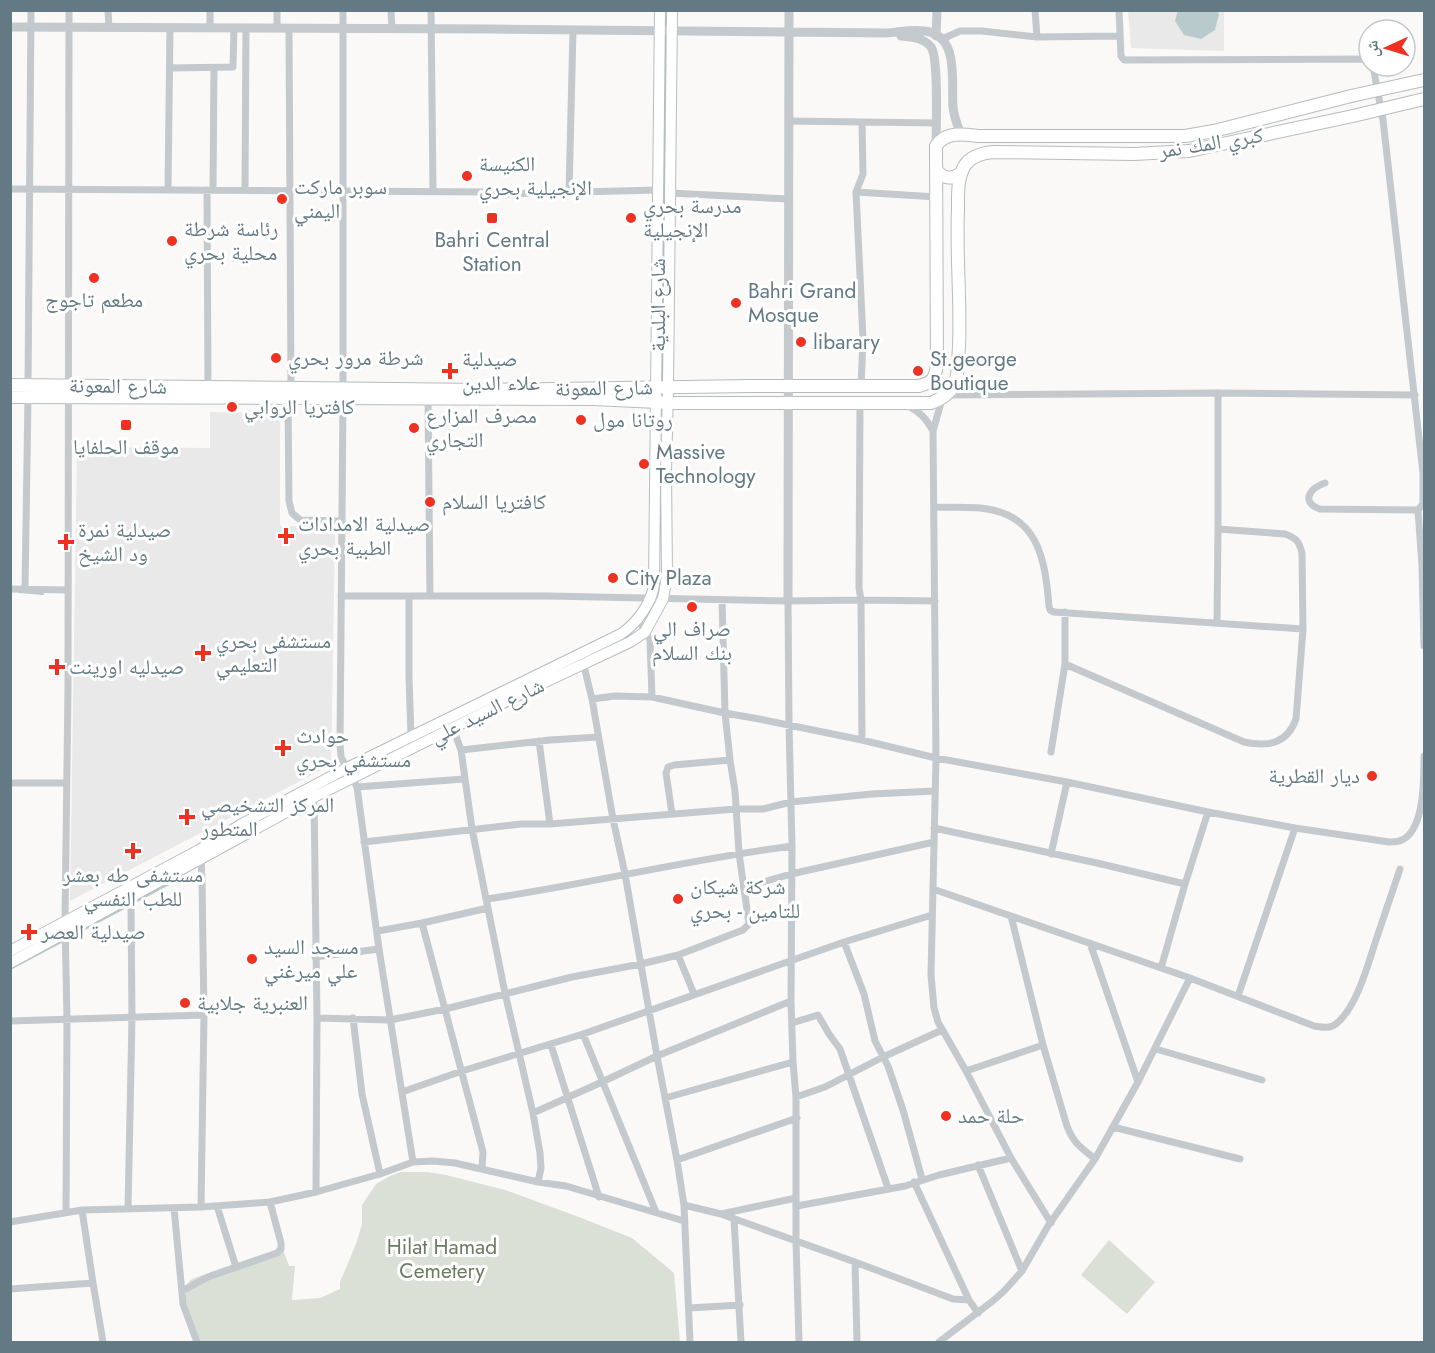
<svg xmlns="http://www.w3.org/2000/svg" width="1435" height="1353" viewBox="0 0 1435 1353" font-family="Jost,'Noto Naskh Arabic',sans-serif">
<rect width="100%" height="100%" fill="#faf9f7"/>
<path fill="#e8e9e8" d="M1128,11H1224V51L1131,48Z
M210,412L280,413V526H334L335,540L331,765L70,901L77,447L210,448Z"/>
<path fill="#dbe0d6" d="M401,1172H428L446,1175L505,1190L579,1217L632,1238L674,1273L680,1342H200L184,1296L185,1287L188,1283L192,1279L225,1267L283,1249L289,1266H295L292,1300L320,1298L340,1289V1282L356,1244L362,1224V1205L376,1184L390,1176Z
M1109,1240L1155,1282L1127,1314L1081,1275Z"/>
<path fill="#b9cacc" d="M1178,10L1217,11L1219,14L1215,30L1201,39L1184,35L1175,21Z"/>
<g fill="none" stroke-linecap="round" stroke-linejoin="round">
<path stroke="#b9cacc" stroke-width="2" d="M19,592L43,594
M68,938L180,878
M10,969L63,941"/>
<defs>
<path id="secondary" d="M10,951L199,850L242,824L347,768L621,634C637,623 651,604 654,585L660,10
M10,963L314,797L541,684L630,642L645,632L663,599L667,576L666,473L668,387L672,10"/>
<path id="trunk" d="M936,169C942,179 952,180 961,173
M10,385L485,390L748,386H919C933,382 935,379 937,365L936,146C946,131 963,134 979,136H1185L1214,131L1351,96
M10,397L593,399L657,402L668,403H931C941,399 950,394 955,383C959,372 958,359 959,347C961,301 956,255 958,210C958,195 957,178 965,165C971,156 983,153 993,152L1134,154L1189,151L1353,116"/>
</defs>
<use href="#secondary" stroke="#b5bdc1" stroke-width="12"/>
<use href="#trunk" stroke="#b6bcbe" stroke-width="14"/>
<path stroke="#c3c9cc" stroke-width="7" d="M108,10L109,28
M343,10V399L340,744L341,757L357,787L379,949L413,1162
M391,10L392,29
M431,10L433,191
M1035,10L1037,37
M1119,10L1121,56L1124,60L1365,59L1369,61
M210,28V10
M277,28V10
M289,28L291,388
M942,39L960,31H982L1037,37L1119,36
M1373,66L1383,120L1423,473V504L1418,510L1422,566L1424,646
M170,68L233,67L234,28
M789,121L862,122L863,174L856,192L863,339L861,386
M862,122L936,123
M10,189L490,192L496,194L659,190
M168,190L170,28
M207,190L208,387
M213,190L214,68
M245,190L246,28
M856,192L937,197
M569,193L573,30
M670,193L789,199
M28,385L31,10
M947,395L1218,393L1415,395
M288,399L289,501L292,513L300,520L341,521
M428,399L430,596
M942,399L933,431L936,758L931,975L934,1008L938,1022L966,1071L1011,1158L1051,1223
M860,403L859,588L861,600L862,740
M906,405C919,411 926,418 933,431
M1325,483C1310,488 1300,502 1320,509L1418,510
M934,507C949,507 965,507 980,508C1038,513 1045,558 1049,606L1050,610L1054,612L1303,629
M10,589L68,590
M25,589L28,397
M341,596H548L788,601L861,600L935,601
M409,597V676L411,737
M788,601L789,725L792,846L791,1001L793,1062L796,1097V1242L799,1342
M638,619L650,640L652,697
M1217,623L1218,529V393
M583,662L592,699L613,819L625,874L657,1056L677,1160L684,1205L690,1342
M1065,664L1244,742C1268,747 1287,744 1296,719L1303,629L1302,553C1299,541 1296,538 1285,534L1218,529
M592,699L615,696L652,697L725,713L759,719L862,740L936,758L1067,782L1208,812L1295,828L1389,842C1392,842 1396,842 1399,841C1425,834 1424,777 1424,756
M453,728L461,750L472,829L505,993L533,1113L540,1153L541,1168L538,1182
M539,741L550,824
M461,750L550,740L598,737
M1051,752L1065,664V612
M10,783H66
M357,787L464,779
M314,797L317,1018L316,1192
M672,814L666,773L668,767L674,765L730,760
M934,828L1097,863L1185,884
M364,842L521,824H550L736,809H763L791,802L872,794L935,791
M1051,854L1067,782
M201,856L202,880L204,1015L201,1207
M743,888L791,874L934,842
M933,889L1190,978L1314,1026C1322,1027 1330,1029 1336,1024C1357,1007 1368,964 1376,940C1384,916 1392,892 1400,869
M487,899C589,884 690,859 792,846
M1011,916L1043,1045L1066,1123C1072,1142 1080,1147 1095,1159
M422,923L488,908
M378,931L422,923L483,1152L482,1168
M844,942L864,994L875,1041L888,1066L903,1110L922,1179
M1090,943L1138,1082
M678,955L694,994
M315,957L379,949
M1161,968L1185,884L1208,812
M1238,996L1295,828
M317,1018L390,1020L445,1009L572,977L641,964L678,955L743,930L749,924L739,853L735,791L730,760L725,713L722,600
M353,1018L362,1094L380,1174
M10,1021L204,1015
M792,1023L818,1015L829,1034L840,1049L888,1188
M583,1034L656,1212
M551,1045L599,1197
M1156,1049L1262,1080
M966,1071L1043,1045
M402,1092L462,1071L583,1034L844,942L932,915
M796,1097L825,1087L883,1057L942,1030
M665,1098L793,1062
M533,1113L602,1082L657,1056L791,1001
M1113,1127L1240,1159
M677,1160L797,1118
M978,1165L1022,1271
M914,1182L969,1300L978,1313
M684,1205L721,1214L855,1262L953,1299L969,1300
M217,1206L236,1267
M797,1206L905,1186L939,1175L1011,1158
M174,1208L183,1304L197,1342
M128,1209L132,1018L131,904L129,898
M82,1210L93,1283L103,1342
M66,1212L67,1020L65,922L68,687L69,10
M721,1214L796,1198
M734,1219L741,1342
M10,1222L82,1210L201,1207L270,1202L316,1192L380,1174L413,1162L433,1161L455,1163L538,1182L566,1186L684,1221
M855,1262L857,1342
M10,1289L93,1283
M182,1291L208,1277L277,1253L281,1249V1243L270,1202
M689,1308L740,1305
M939,1342L994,1300L1004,1291L1022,1271L1048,1226L1095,1159L1138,1082L1190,978"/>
<path stroke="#c3c9cc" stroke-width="9" d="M10,27L491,29L887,33C899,32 913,29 925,31C960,36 951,81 953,107C954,117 957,125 961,134
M901,36C912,37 924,38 931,47C939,58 936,129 936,146
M936,36L937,10
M788,601L789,10"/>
<use href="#secondary" stroke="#fff" stroke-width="10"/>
<use href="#trunk" stroke="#fff" stroke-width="12"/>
<defs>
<path id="trunk-bridge" d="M1351,96L1424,80
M1353,116L1424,99"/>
</defs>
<use href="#trunk-bridge" stroke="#b6bcbe" stroke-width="14" stroke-linecap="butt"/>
<use href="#trunk-bridge" stroke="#fff" stroke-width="12"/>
</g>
<g fill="#ef3122" stroke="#fff" stroke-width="2">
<circle cx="467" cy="176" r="6"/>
<circle cx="282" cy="199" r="6"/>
<rect x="486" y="212" width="12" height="12" rx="3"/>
<circle cx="631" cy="218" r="6"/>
<circle cx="172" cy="241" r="6"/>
<circle cx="94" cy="278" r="6"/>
<circle cx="736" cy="303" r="6"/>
<circle cx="801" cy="342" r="6"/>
<circle cx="276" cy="358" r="6"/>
<path d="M447 362h6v6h6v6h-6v6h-6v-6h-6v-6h6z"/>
<circle cx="918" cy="371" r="6"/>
<circle cx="232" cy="407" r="6"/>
<circle cx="581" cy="420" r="6"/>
<rect x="120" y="419" width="12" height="12" rx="3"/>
<circle cx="414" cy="428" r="6"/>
<circle cx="644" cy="464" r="6"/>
<circle cx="430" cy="502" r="6"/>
<path d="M283 527h6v6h6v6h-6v6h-6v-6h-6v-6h6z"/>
<path d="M63 533h6v6h6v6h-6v6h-6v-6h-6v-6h6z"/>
<circle cx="613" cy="578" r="6"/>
<circle cx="692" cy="607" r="6"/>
<path d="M200 644h6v6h6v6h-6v6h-6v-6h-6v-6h6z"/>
<path d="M54 658h6v6h6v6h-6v6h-6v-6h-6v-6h6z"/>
<path d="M280 739h6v6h6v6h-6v6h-6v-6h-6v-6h6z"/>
<circle cx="1372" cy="776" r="6"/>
<path d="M184 808h6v6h6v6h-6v6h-6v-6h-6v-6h6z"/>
<path d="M130 842h6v6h6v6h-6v6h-6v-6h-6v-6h6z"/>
<circle cx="678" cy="899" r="6"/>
<path d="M26 923h6v6h6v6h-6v6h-6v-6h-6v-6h6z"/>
<circle cx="252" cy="959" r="6"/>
<circle cx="185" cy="1003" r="6"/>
<circle cx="946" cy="1116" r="6"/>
</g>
<g text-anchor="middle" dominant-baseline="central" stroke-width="6" stroke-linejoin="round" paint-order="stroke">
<g font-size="21" fill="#637a84" stroke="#fff">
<text transform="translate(1211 143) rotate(-9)">كبري المك نمر</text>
<text transform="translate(658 305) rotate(-90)">شارع البلدية</text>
<text transform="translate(118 386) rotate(1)">شارع المعونة</text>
<text transform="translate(604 388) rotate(-1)">شارع المعونة</text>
<text transform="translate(487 711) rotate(-26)">شارع السيد علي</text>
</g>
<g font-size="21" fill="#637a84" stroke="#fff" text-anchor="start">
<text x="479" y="164">الكنيسة<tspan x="479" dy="24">الإنجيلية بحري</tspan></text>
<text x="294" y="187">سوبر ماركت<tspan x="294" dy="24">اليمني</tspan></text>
<text x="643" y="206">مدرسة بحري<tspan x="643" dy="24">الإنجيلية</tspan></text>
<text x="184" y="229">رئاسة شرطة<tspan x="184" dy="24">محلية بحري</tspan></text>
<text x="492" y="240" text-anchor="middle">Bahri Central<tspan x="492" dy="24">Station</tspan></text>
<text x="748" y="291">Bahri Grand<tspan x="748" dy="24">Mosque</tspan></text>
<text x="94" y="300" text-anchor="middle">مطعم تاجوج</text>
<text x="813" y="342">libarary</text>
<text x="288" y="358">شرطة مرور بحري</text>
<text x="462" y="359">صيدلية<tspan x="462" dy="24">علاء الدين</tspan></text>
<text x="930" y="359">St.george<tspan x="930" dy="24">Boutique</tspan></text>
<text x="244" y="407">كافتريا الروابي</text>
<text x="426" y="416">مصرف المزارع<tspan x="426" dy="24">التجاري</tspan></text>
<text x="593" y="420">روتانا مول</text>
<text x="126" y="447" text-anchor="middle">موقف الحلفايا</text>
<text x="656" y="452">Massive<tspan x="656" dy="24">Technology</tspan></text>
<text x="442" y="502">كافتريا السلام</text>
<text x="298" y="524">صيدلية الامدادات<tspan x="298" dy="24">الطبية بحري</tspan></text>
<text x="78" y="530">صيدلية نمرة<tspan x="78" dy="24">ود الشيخ</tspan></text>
<text x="625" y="578">City Plaza</text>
<text x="692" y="629" text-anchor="middle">صراف الي<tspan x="692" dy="24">بنك السلام</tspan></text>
<text x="216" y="641">مستشفى بحري<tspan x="216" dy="24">التعليمي</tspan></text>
<text x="69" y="667">صيدليه اورينت</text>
<text x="296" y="736">حوادث<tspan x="296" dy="24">مستشفي بحري</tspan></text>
<text x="1360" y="776" text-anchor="end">ديار القطرية</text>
<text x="201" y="805">المركز التشخيصي<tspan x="201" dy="24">المتطور</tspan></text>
<text x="133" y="875" text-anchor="middle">مستشفى طه بعشر<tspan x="133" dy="24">للطب النفسي</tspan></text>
<text x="690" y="887">شركة شيكان<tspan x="690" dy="24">للتامين - بحري</tspan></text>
<text x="41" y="932">صيدلية العصر</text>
<text x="264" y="947">مسجد السيد<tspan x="264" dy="24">علي ميرغني</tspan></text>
<text x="197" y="1003">العنبرية جلابية</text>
<text x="958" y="1116">حلة حمد</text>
</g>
<g font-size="21" fill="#6b7b62" stroke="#fff">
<text x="442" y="1247">Hilat Hamad<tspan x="442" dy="24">Cemetery</tspan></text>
</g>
</g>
<rect width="1435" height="1353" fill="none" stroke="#637a84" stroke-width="24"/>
<g transform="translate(1387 48) rotate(266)"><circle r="28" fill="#ffffff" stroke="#c1cace" stroke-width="1.5"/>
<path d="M0-4.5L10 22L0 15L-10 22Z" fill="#ef3122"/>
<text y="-9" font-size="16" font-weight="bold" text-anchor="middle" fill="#637a84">ش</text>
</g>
</svg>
